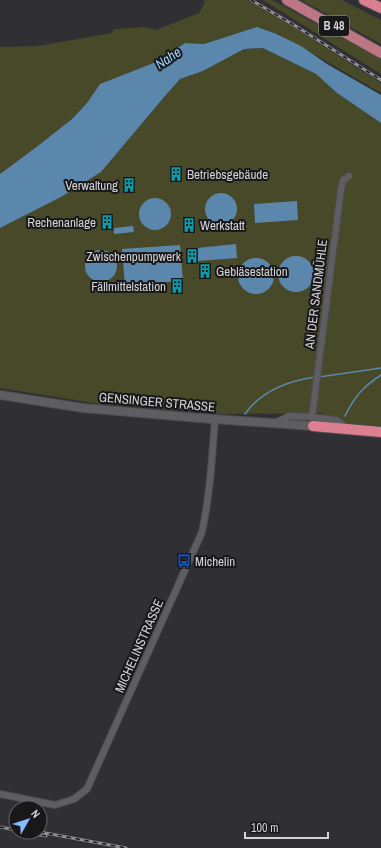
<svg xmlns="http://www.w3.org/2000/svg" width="381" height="848" viewBox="0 0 381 848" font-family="'Archivo Narrow',sans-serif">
<rect width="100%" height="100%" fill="#303034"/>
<path fill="#474929" d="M204,0H247L286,22L381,83V93L310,52L274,33L257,27L204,44L185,43L156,62L100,84L87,103L72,119L39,145L0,174V47L38,46L112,33L114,29L146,27L156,30L199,13L205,2Z
M263,0H272L355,45L381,58V74Z
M301,0H342L381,20V44Z
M263,48L316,74L337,93L381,123V427L351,425L321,413L222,414L93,403L0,388V228L61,197L101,172L165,96L180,79L203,71L244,49Z"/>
<path fill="#5c87ad" d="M257,27L274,33L301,46L327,64L381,95V123L337,93L316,74L263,48L244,49L203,71L180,79L165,96L101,172L61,197L0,228V174L39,145L72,119L87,103L100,84L156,62L185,43L204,44Z
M205 209a16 16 0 1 1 32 0a16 16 0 1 1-32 0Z
M139 214a16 16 0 1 1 32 0a16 16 0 1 1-32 0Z
M297,201L298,220L255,223L254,204Z
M133,226L134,232L114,234V228Z
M236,244L237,258L198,261L197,248Z
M180,245L183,281L125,285L122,249Z
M85 266a16 16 0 1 1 32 0a16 16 0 1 1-32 0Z
M278 274a18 18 0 1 1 36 0a18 18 0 1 1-36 0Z
M238 276a18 18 0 1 1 36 0a18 18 0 1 1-36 0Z"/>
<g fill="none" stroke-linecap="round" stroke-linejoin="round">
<path stroke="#5c87ad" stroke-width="1.5" d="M319,377L381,368
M245,414C261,391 288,381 315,377
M345,416C354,397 364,386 381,375"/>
<defs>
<path id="minor" d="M312,417L341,189L343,180L349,176
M275,423L289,416L312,417L336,420L347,428
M0,794L55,805L74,799L87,789L202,532C210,495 212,457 215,419"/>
<path id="tertiary" d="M0,395L83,408L199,418L313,426"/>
<path id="primary" d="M287,0L381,53"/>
<path id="trunk" d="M364,0L381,8
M313,426L381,432"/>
</defs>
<use href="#minor" stroke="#4d4c50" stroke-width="8"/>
<use href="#tertiary" stroke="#4d4c50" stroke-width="10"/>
<use href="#primary" stroke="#4d4c50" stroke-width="12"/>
<use href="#trunk" stroke="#4d4c50" stroke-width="12"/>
<use href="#minor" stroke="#5e5d62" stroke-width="6"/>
<use href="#tertiary" stroke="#5e5d62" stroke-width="8"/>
<use href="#primary" stroke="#bd7784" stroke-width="10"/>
<use href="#trunk" stroke="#dc8090" stroke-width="10"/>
<defs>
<path id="rail" d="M251,0L294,25L381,80
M0,827L16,830
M24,832L46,836
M40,832L126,848"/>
</defs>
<use href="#rail" stroke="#8f8e92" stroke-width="3"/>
<use href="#rail" stroke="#18181a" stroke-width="1.5" stroke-dasharray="4.5" stroke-linecap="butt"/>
</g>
<defs>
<symbol id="building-bare" viewBox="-9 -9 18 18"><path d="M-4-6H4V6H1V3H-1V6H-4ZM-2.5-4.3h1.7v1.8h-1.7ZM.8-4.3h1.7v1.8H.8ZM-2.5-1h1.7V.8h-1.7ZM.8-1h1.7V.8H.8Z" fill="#0f9aa8" stroke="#18181a" stroke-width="2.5" paint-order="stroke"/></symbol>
<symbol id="bus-bare" viewBox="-9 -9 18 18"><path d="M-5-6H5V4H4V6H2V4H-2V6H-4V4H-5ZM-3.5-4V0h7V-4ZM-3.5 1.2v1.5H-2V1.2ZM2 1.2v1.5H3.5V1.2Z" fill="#1a4fb4" stroke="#18181a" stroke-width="2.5" paint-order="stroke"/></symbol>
</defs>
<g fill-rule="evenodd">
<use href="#building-bare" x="166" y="164" width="20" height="20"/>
<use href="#building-bare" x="119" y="175" width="20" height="20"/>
<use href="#building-bare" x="97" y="212" width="20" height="20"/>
<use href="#building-bare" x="179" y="215" width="20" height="20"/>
<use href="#building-bare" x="182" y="246" width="20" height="20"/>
<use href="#building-bare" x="195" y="261" width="20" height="20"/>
<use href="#building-bare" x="167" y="276" width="20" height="20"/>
<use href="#bus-bare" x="174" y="551" width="20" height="20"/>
</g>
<g text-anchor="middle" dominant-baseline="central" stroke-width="4" stroke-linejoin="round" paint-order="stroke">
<rect fill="#18181a" stroke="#9c9b9e" stroke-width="1" x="319" y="16" width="30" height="20" rx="3"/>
<g font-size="12" font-weight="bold" fill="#d4d3d6">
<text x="334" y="26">B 48</text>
</g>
<g font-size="13" fill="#d4d3d6" stroke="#18181a" text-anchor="start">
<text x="187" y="174">Betriebsgebäude</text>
<text x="118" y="185" text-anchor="end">Verwaltung</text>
<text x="96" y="222" text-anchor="end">Rechenanlage</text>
<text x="200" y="225">Werkstatt</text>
<text x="181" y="256" text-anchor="end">Zwischenpumpwerk</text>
<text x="216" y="271">Gebläsestation</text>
<text x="166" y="286" text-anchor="end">Fällmittelstation</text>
<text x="195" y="561">Michelin</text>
</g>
<g font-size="13" fill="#d4d3d6" stroke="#18181a">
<text transform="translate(316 294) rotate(-83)">AN DER SANDMÜHLE</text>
<text transform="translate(157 402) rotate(5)">GENSINGER STRASSE</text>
<text transform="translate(139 646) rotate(-66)">MICHELINSTRASSE</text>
</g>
<g font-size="14" font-style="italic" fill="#9dd0fe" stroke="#18181a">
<text transform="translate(168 58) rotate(-34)">Nahe</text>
</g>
</g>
<g transform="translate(28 820) rotate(51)"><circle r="19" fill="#18181a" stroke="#636365"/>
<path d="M0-3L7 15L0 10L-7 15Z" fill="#85bbfb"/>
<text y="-6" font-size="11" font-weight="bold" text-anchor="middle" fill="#d4d3d6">N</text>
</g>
<path d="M245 832v6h83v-6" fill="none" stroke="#d4d3d6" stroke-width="2"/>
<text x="251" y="832" font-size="12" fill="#d4d3d6" stroke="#18181a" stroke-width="3" paint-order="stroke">100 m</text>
</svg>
